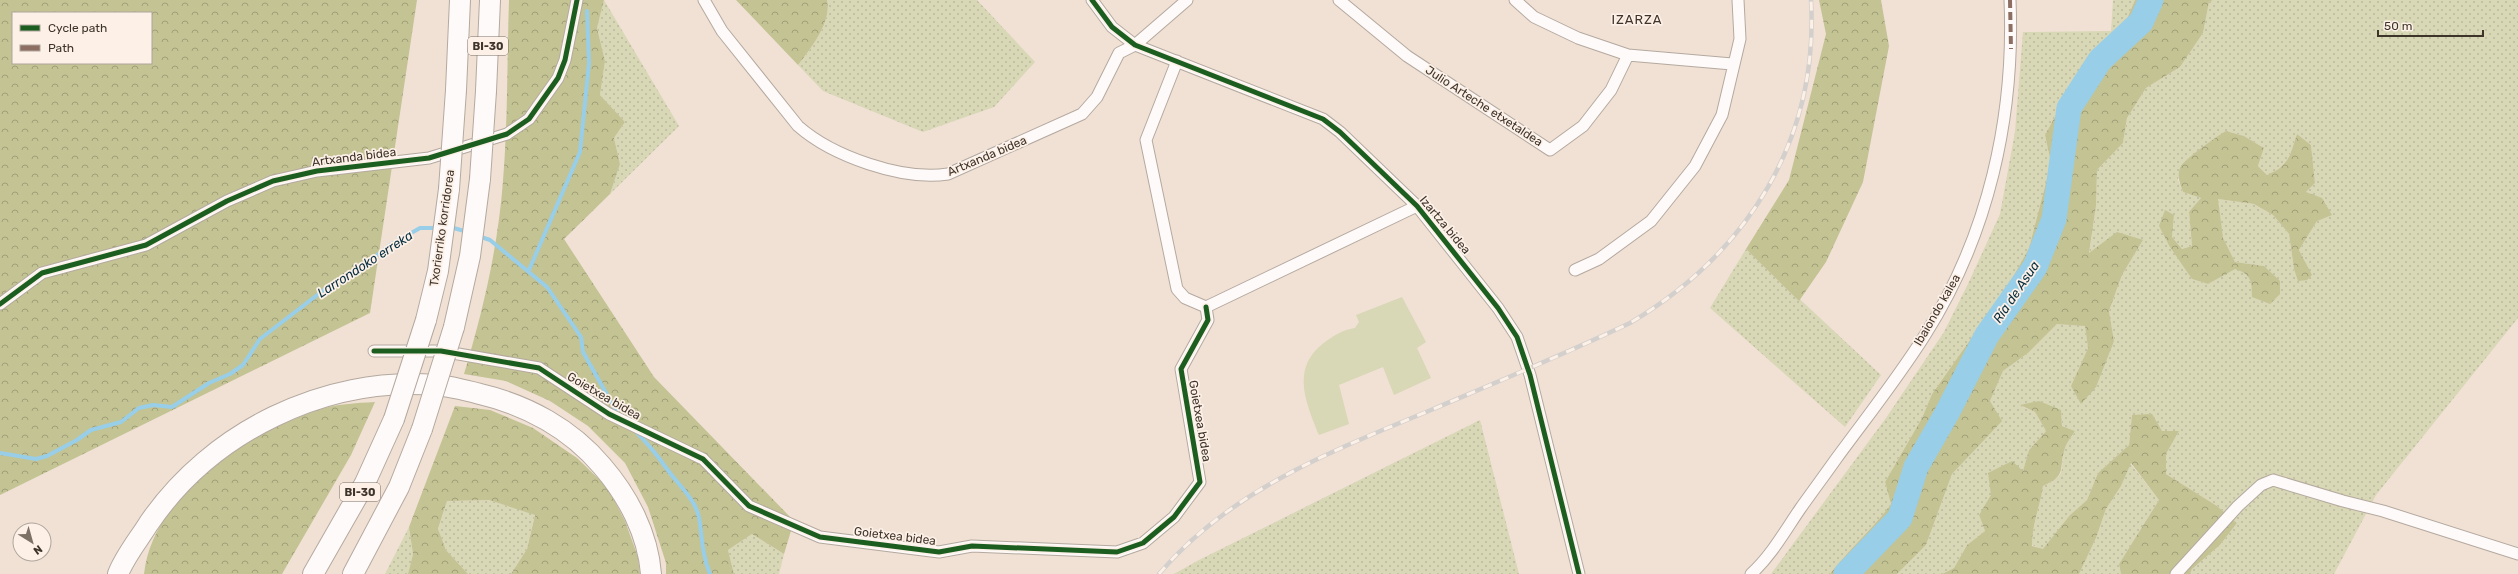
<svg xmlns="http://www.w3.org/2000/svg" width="2518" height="574" viewBox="0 0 2518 574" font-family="Rubik,sans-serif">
<defs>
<pattern id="grass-dots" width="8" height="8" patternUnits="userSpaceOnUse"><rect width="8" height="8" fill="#d8d7b6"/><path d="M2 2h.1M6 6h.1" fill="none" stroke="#bab99d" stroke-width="1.8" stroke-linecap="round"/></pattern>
<pattern id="forest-crowns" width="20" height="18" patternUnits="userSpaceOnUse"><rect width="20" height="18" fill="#c3c394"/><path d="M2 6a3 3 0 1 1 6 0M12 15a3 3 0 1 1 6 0" fill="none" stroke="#a09f79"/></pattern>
</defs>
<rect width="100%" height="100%" fill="#f0e1d4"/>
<path fill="url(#grass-dots)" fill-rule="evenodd" d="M604,0L679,126L610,194L620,164L614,138L625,122L600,95L605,61L597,28Z
M827,0H977L1035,62L994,107L923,132L823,91L798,65C811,48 832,22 827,0Z
M2113,0H2135L2123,28L2087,58L2045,135L2051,163L2029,248L2008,286L1932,394L1922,418L1885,482L1891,504C1873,529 1849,549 1830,574H1771L1886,418L1944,332L1968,284L2000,214L2015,132L2023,32L2111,31Z
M2213,0H2518V318L2376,495L2334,574H2190L2192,569L2220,545L2237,523L2217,506L2166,474V454L2179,431H2162L2132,415L2129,445L2098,473L2087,500L2070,515L2043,550L2032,545C2032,524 2040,507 2043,486C2070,474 2058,470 2065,448C2067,442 2072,436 2075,431L2062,426L2061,410L2021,406L2035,412L2046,431L2029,450L2023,472L1988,473L1992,495L1979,515L1985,531L1967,545L1954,568L1942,574H1897L1926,545L1952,474L2001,421L1990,401L2003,371L2028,353L2057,324L2085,325L2088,348L2071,386L2114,341L2109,311L2122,275L2143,240L2089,254L2096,206L2097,170L2123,143L2127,118L2146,88L2180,67L2203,33L2209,2ZM2226,131L2244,136L2264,148L2258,166L2267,175C2288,166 2290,155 2297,134L2311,145L2315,183L2306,192L2317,221L2299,250L2305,261L2307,280H2298L2294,269L2289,234L2273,215L2254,204L2218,199L2222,238L2235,262L2264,266L2253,297C2252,281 2251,274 2235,268L2208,284L2192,279L2159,226L2174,215L2172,237L2182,249L2192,246L2189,213L2201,198L2183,192L2178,180L2181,167Z
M1746,249L1881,375L1845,427L1710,308Z
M1480,420L1519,574H1174L1199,560Z
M2130,463L2159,500L2119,564L2121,574H2079L2096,538L2106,509L2121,486Z
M489,500L535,514L527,549L511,574H468L446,550L438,530L447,501Z
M409,527L413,554L408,574H385Z
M752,534L784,554L779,574H734L728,550Z"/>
<path fill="url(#forest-crowns)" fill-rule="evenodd" d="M0,0H417L370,313L0,495ZM13,13H151V63H13Z
M509,0H604L597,28L605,61L600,95L625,122L614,138L620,164L610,194L564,239L654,377L794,521L784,554L752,534L728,550L734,574H666V563L648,507L625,463L588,426L550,401L506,381L464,374C483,311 498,247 503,181C508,121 507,60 509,0Z
M736,0H827C832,22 811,48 798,65Z
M1819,0H1881L1889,46L1863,182L1826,262L1799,301L1746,249L1789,180L1826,34Z
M2135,0H2213L2209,2L2203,33L2180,67L2146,88L2127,118L2123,143L2097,170L2096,206L2089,253L2117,232L2143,240L2122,275L2109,311L2114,341L2096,387L2081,404L2071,386L2088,348L2085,326L2057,324L2028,353L2003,371L1990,401L2002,421L1952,474L1926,545L1897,574H1830C1849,549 1873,529 1891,504L1885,482L1922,418L1932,394L2008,286L2029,248L2051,163L2045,135L2087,58L2123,28Z
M2226,131L2244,136L2264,148L2258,166L2267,175C2289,166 2290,155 2297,134L2311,145L2315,183L2306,192L2322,198L2332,215L2317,221L2299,250L2312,275L2307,280L2298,281L2294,269L2289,234L2273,215L2254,204L2218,199L2223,238L2235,262L2264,266L2280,281V294L2270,304L2252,297C2252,281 2251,274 2235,269L2208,284L2192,279L2170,247L2159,226L2165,210L2174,215L2172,237L2182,249L2192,246L2189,212L2201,198L2183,192C2180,184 2177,177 2180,168C2184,159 2216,137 2226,131Z
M2039,401L2061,410L2062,426L2075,431C2072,436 2067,442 2065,448C2058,469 2068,475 2043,486C2040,507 2032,524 2032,546L2043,549L2070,515L2087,500L2098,473L2129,445L2132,415L2152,414L2162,431H2179L2166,454V474L2217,506L2237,523L2220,545L2192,569L2190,574H2121L2119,564L2159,500L2131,463L2121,486L2106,509L2096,538L2079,574H1942L1954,568L1967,545L1985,531L1979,515L1991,495L1988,473L2012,461L2023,471L2029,450L2046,431L2035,412L2020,405Z
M375,402L351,455L282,574H144C153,493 248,434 318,410C336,404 356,403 375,402Z
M455,406L490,410L533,428L577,458L608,488L625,521L638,557L640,574H511L527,549L535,515L489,500L447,501L438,529L446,550L468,574H408L413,554L409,527Z"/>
<path fill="#d8d7b6" d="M1402,297L1426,342L1417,348L1431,378L1394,395L1383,367L1339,385L1349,424L1319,435C1306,402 1290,368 1325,342C1335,335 1342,330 1355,328L1359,322L1356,315Z"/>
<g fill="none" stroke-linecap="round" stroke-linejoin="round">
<path stroke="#98cee8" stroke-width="4" d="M450,227L468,232
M478,236L490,240L547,287L581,337L583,352L619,416
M529,270L580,152L589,63L587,11
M634,430C647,442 657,455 667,469C679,486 698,501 700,523C702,541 703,557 710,574
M0,453L36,459L47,456L77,440L91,430L121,422L139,408L153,405L172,407L209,383L230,374L243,365L260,339L325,289L367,263L390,245L420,228H439"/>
<path stroke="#98cee8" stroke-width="25" d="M1846,574L1900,518L1916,467L1947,413L1987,335L2035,267L2054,219L2069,108L2100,60L2141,22L2151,0"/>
<defs>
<path id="street" d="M704,0L722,31L798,126C832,156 902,181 948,174L1082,114L1097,97L1119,53L1135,45L1187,0
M1092,0L1112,27L1135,45L1323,119L1340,132L1417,206L1498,308L1517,337L1530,375L1579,574
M1339,0L1407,56L1550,150L1583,126L1611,90L1628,55
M1515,0L1534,17L1578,38L1628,55L1732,64
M1177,61L1146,140L1177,289L1185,298L1206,307L1417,206
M1575,270L1599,259L1651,221L1695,166L1722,115L1740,39L1738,0
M0,304L42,273L146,245L227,201L273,181L317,171L429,158L507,134L529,119L558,78L565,60L577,0
M374,351H441L539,368L609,414L703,459L749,506L820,537L939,552L972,546L1117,552L1143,543L1174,517L1200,482L1181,369L1208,320L1206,307
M1751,574C1771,556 1785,531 1800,509C1812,492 1824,476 1836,459C1866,418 1898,378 1925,335C1988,236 2015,117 2010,0
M2176,574L2238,506L2261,485L2273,480L2343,501L2383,511L2518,554"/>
<path id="highway" d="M456,90L460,0
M486,91L490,0
M426,320L438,271L449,189
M454,327L470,256L480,179
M118,574C125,556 139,539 149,523C211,432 325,376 435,385C450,386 465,390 480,394C527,405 571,429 602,466C628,496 648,534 651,574
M313,574L365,483L394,419
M353,574L399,487L422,429"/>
</defs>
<use href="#street" stroke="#b5a99f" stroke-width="13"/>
<use href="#highway" stroke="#b5a99f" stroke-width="22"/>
<use href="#street" stroke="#fdfaf9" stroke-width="11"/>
<use href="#highway" stroke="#fdfaf9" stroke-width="20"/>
<defs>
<path id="rail" d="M1159,574C1230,490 1332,451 1431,410C1497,382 1565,354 1630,323C1748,253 1819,139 1811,0"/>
</defs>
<use href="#rail" stroke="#d3cfcc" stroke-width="4.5"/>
<use href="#rail" stroke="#fcf0e7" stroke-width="3" stroke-dasharray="9" stroke-linecap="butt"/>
<defs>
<path id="highway-bridge" d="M480,179L486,91
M449,189L456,90
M394,419L426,320
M422,429L454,327"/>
</defs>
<use href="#highway-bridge" stroke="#b5a99f" stroke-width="22" stroke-linecap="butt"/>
<use href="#highway-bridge" stroke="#fdfaf9" stroke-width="20"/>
<path stroke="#8d6e63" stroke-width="4" stroke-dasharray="8 4" stroke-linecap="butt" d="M2010,0L2011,49"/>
<defs>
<path id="cycleway" d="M1092,0L1112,27L1135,45L1323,119L1340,132L1417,206L1498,308L1517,337L1530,375L1579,574
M0,304L42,273L146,245L227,201L273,181L317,171L429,158L507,134L529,119L558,78L565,60L577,0
M374,351H441L539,368L609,414L703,459L749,506L820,537L939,552L972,546L1117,552L1143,543L1174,517L1200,482L1181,369L1208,320L1206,307"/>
</defs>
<use href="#cycleway" stroke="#fcf0e7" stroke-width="8"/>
<use href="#cycleway" stroke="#1b5e20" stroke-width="5"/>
</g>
<g text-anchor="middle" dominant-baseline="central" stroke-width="3.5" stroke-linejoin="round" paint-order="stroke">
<g fill="#fcf0e7" stroke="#786c63" stroke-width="1">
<rect x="468" y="37" width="40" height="18" rx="3"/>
<rect x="340" y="483" width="40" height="18" rx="3"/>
</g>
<g font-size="11" font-weight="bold" fill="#3f342a">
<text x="488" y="46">BI-30</text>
<text x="360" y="492">BI-30</text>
</g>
<g font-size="12" fill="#3f342a" stroke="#fcf0e7">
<text transform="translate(1484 106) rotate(33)">Julio Arteche etxetaldea</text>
<text transform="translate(987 156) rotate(-23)">Artxanda bidea</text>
<text transform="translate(354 157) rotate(-7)">Artxanda bidea</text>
<text transform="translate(1445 225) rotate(50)">Izartza bidea</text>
<text transform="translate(442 228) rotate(-82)">Txorierriko korridorea</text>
<text transform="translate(1937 310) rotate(-60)">Ibaiondo kalea</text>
<text transform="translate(604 396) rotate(30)">Goietxea bidea</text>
<text transform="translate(1200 421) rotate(80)">Goietxea bidea</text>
<text transform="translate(895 536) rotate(7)">Goietxea bidea</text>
</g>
<g font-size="13" letter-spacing="1" fill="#3f342a" stroke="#fcf0e7">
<text x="1637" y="19">IZARZA</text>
</g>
<g font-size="13" font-style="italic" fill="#072e40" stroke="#fcf0e7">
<text transform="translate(365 264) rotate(-33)">Larrondoko erreka</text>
<text transform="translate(2016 292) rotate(-56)">Ría de Asua</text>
</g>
</g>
<rect x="12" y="12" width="140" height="52" fill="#fcf0e7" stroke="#b0a59b"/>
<rect x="20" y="25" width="20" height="6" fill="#1b5e20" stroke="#b0a59b"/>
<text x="48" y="32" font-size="12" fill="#3f342a">Cycle path</text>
<rect x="20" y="45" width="20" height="6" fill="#8d6e63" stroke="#b0a59b"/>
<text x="48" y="52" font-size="12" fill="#3f342a">Path</text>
<g transform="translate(32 542) rotate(143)"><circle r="19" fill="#fcf0e7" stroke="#b0a59b"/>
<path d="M0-3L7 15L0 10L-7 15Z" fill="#7d7166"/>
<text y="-6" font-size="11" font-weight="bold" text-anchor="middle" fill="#3f342a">N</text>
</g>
<path d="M2378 30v6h105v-6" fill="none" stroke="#3f342a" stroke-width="2"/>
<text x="2384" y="30" font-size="12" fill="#3f342a" stroke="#fcf0e7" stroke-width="3" paint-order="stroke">50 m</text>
</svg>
